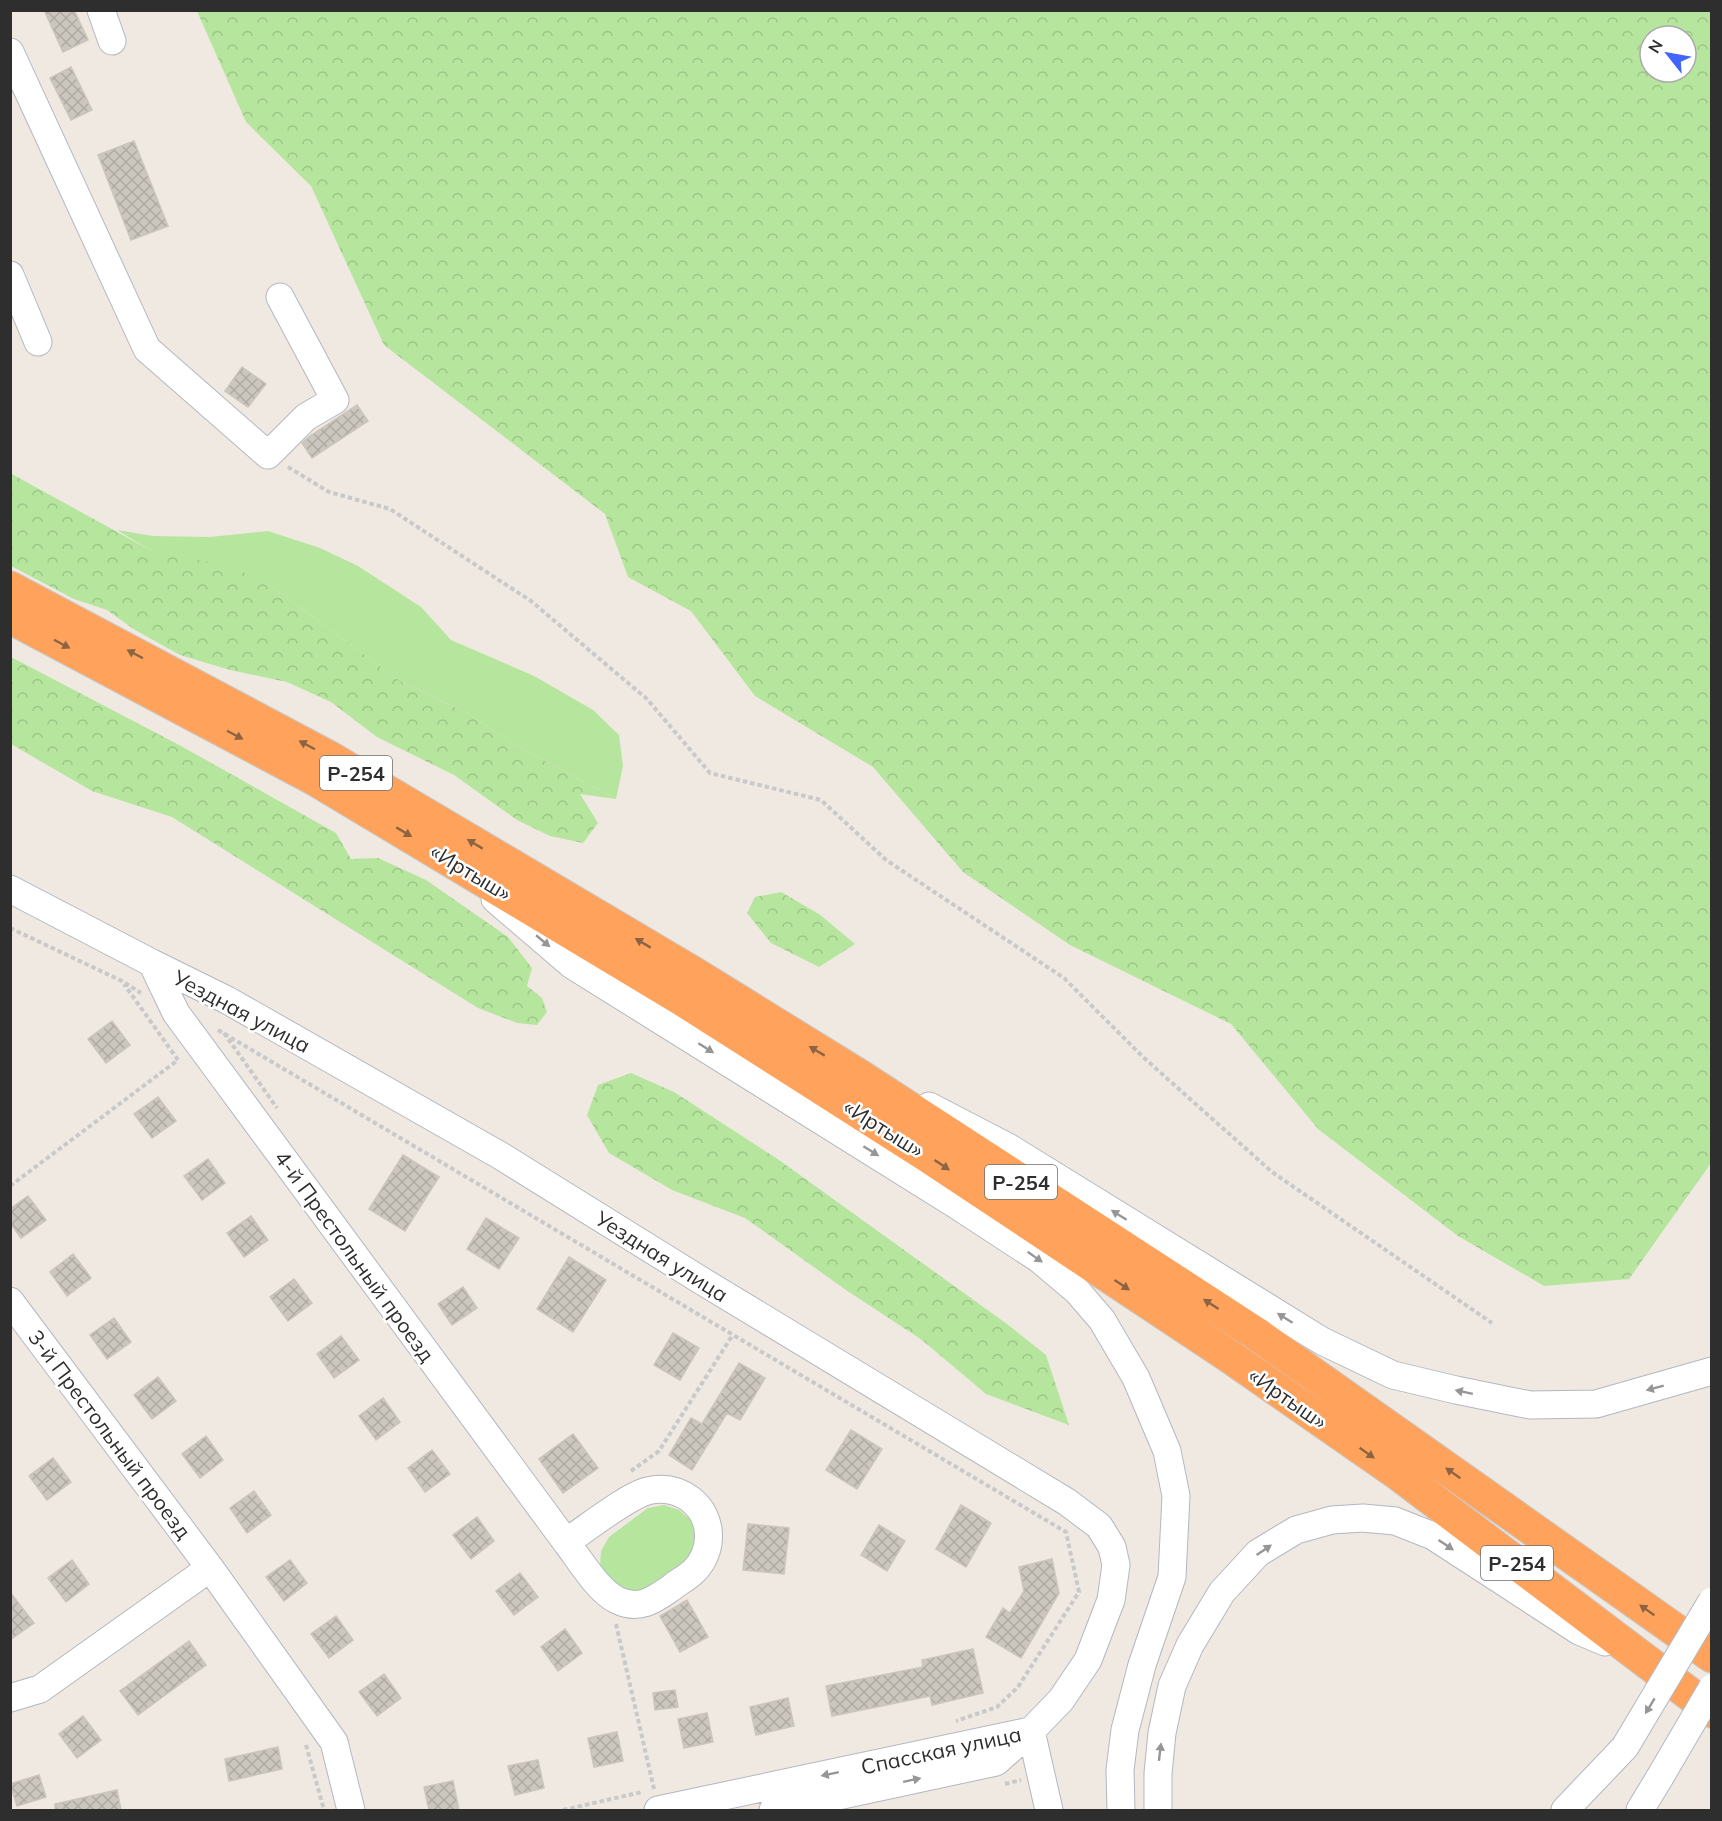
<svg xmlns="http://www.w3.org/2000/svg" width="1722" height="1821" viewBox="0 0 1722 1821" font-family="Mulish,sans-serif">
<defs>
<pattern id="forest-crowns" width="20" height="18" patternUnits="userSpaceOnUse" patternTransform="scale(1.5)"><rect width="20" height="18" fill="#b6e59e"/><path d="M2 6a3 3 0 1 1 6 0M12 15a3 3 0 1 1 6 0" fill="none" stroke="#9dc588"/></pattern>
<pattern id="building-cross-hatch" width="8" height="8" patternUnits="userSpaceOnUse" patternTransform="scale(1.5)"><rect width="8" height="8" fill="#cbc7bf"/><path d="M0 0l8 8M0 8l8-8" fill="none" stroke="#afaba4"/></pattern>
</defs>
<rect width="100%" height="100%" fill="#efe9e1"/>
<path fill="#b6e59e" d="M117,530L153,536L210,537L268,531L320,548L358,566L421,607L451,640L534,676L593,710L619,735L623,766L616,799L512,743L469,714L400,681L267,583L150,550Z
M664,1505L679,1510L692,1521L699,1538L696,1553L652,1593L620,1594L600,1566L601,1551L609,1537L648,1508Z"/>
<path fill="url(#forest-crowns)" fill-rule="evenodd" d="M197,11H1711V1163L1629,1279L1544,1286L1458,1236L1318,1129L1231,1024L1070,945L963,872L873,767L755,696L691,611L628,577L605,514L384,345L311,186L246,122ZM1650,36H1686V72H1650Z
M10,473L150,550L229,566L267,583L400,681L469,714L512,743L616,799L580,794L598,823L583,843L550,836L517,820L454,775L377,737L331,702L287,682L230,670L180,655L135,630L107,610L74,599L11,566Z
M11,657L181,746L336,833L351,859L378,858L426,880L508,937L532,968L527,986L542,998L547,1012L537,1025L517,1023L478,1008L172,817L92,791L11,744Z
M781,892L819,914L855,944L819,967L771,943L747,913L755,897Z
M631,1073L674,1092L779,1160L1007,1324L1046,1355L1069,1425L986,1394L922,1340L846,1290L745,1218L672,1190L609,1153L587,1115L598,1085Z"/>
<path fill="url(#building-cross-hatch)" stroke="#cbc5ba" stroke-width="1.5" d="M44,10H74L88,40L63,52Z
M71,67L92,110L71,120L50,78Z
M134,141L168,226L131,240L98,155Z
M242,367L266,384L248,407L225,391Z
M357,405L368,421L312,458L302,443L310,436Z
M112,1021L130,1045L106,1063L88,1039Z
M158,1097L176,1121L152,1138L134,1114Z
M403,1155L439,1177L405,1231L369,1209Z
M208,1159L225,1183L202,1200L184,1176Z
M28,1196L46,1220L21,1238L10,1223V1209Z
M251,1216L268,1240L244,1257L227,1233Z
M486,1218L519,1238L499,1269L467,1249Z
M73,1254L91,1278L67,1296L50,1272Z
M569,1257L606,1280L573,1332L537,1309Z
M294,1279L312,1303L288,1321L270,1297Z
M463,1287L477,1308L452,1325L438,1304Z
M114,1318L131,1342L107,1359L90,1335Z
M673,1333L699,1348L680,1380L654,1365Z
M341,1336L359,1360L334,1378L317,1354Z
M739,1363L765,1378L740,1420L727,1413L692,1470L669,1455L691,1418L702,1424Z
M158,1377L176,1401L152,1419L134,1395Z
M383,1398L400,1422L376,1440L359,1416Z
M851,1430L882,1449L857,1489L826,1470Z
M573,1434L598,1468L563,1493L539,1459Z
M206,1436L223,1460L200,1478L182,1454Z
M432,1450L450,1474L425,1492L408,1468Z
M53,1458L71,1482L47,1500L29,1476Z
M254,1491L271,1515L247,1533L230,1508Z
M961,1505L991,1523L966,1567L936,1549Z
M477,1517L494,1541L471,1559L453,1535Z
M748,1524L789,1528L784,1574L743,1570Z
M879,1525L905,1541L887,1571L861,1555Z
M1052,1559L1059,1593L1021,1658L986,1637L1003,1608L1010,1613L1024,1591L1019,1567Z
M72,1560L89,1584L66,1602L48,1578Z
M290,1560L307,1583L284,1601L266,1577Z
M520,1573L538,1597L514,1615L496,1591Z
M10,1592L34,1623L10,1640Z
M687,1600L708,1637L680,1652L660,1616Z
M336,1616L353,1640L329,1658L311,1634Z
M565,1629L582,1653L558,1671L541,1647Z
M189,1641L206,1665L138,1715L120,1691Z
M973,1649L983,1693L932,1705L930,1696L832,1716L826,1686L923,1667L922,1660Z
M384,1674L401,1698L377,1716L359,1692Z
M675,1690L678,1707L655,1710L653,1693Z
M788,1698L794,1726L756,1735L750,1707Z
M707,1713L713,1742L684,1748L678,1719Z
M83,1716L101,1740L77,1758L59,1734Z
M617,1732L623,1761L594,1767L588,1738Z
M278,1747L282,1769L229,1781L225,1759Z
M538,1760L544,1788L515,1795L508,1766Z
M39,1775L46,1797L17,1806L10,1784Z
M453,1781L459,1810H429L424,1787Z
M117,1790L121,1810H55V1804Z"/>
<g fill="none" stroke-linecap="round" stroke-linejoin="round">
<defs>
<path id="minor" d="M101,10L112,41
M10,52L147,349L268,455L306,417L335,400L280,297
M10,275L38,342
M10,889L152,963L227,1000L501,1156L702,1281L1067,1502L1099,1526L1112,1547L1116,1565L1111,1600L1088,1660L1061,1700L1031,1731L996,1762L773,1810
M495,899L572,965L958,1206L1039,1259L1077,1291L1102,1320L1136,1378L1167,1451L1176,1496L1172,1577L1142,1665L1125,1730L1120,1770L1121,1810
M152,963L176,1013L566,1542C586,1529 626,1497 647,1491C663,1487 678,1490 690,1499C714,1517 714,1551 694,1571C687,1578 678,1582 671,1588C654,1600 639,1611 617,1600C598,1591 580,1560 566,1542
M929,1106L1008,1147L1322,1341L1393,1375L1456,1390L1530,1405L1596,1404L1712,1371
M10,1301L210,1568L334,1742L351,1810
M10,1698L40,1689L210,1568
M1031,1731L1049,1810
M658,1810L1030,1731
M1158,1810V1773L1162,1733L1172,1686L1190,1645L1222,1592L1258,1553L1296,1530L1332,1520L1363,1518L1395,1521L1433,1536L1579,1631L1605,1642
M1565,1810L1625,1747
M1640,1810L1660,1777"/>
<path id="highway" d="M10,588L330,758L693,973L861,1077L1255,1333L1712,1656
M10,617L315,779L680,998L928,1156L1229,1356L1400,1475L1712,1711"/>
</defs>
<use href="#minor" stroke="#b4b7c1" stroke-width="29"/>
<use href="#highway" stroke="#c9c9c9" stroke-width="35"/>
<path stroke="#c9c9c9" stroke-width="4" stroke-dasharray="4.5 3" stroke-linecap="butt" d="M288,467L329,492L390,509L531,601L647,699L710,773L821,800L886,860L1064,978L1143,1057L1272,1172L1492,1323
M10,928L122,981L141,993
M218,1030L1066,1532L1079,1592L1018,1687L997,1707L956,1721
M224,1033L277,1108
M10,1186L178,1060L124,984
M631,1471L659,1451L732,1336
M616,1624L654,1789
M306,1745L324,1810
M1005,1784L1021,1780
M563,1810L642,1792"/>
<use href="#minor" stroke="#fff" stroke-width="27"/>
<use href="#highway" stroke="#ffa35c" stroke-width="33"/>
<defs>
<path id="minor-bridge" d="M1625,1747L1712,1601
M1660,1777L1712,1688"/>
</defs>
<use href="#minor-bridge" stroke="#b4b7c1" stroke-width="29" stroke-linecap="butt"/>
<use href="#minor-bridge" stroke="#fff" stroke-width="27"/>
</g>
<defs><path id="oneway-solid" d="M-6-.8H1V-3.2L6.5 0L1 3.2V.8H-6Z" transform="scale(1.5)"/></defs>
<g fill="#8c6343">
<use href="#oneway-solid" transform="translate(62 644) rotate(28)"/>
<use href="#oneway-solid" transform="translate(135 654) rotate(-152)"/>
<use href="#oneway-solid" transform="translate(235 735) rotate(28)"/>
<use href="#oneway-solid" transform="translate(307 745) rotate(-152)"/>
<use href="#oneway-solid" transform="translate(404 832) rotate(31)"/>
<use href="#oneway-solid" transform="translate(475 844) rotate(-149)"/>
<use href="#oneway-solid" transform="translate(643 943) rotate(-149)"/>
<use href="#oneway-solid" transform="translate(817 1051) rotate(-149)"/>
<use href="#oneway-solid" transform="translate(942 1165) rotate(34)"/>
<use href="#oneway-solid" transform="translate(1122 1285) rotate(34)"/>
<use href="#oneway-solid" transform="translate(1211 1304) rotate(-147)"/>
<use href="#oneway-solid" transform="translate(1367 1453) rotate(35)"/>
<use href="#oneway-solid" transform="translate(1453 1473) rotate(-145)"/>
<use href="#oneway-solid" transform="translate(1647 1610) rotate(-145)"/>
</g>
<g fill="#969696">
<use href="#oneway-solid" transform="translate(543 941) rotate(40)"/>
<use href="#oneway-solid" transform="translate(706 1048) rotate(32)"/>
<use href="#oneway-solid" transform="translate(871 1151) rotate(32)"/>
<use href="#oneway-solid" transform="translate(1119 1215) rotate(-148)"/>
<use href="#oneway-solid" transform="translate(1035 1257) rotate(35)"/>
<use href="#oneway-solid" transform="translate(1285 1318) rotate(-148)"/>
<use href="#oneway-solid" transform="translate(1655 1388) rotate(165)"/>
<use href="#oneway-solid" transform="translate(1464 1392) rotate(-168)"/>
<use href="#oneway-solid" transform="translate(1446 1545) rotate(34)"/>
<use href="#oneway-solid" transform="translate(1264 1550) rotate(-34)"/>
<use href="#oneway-solid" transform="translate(1650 1706) rotate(121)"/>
<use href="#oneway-solid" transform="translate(1160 1752) rotate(-83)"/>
<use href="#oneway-solid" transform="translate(830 1774) rotate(168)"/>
<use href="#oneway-solid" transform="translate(912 1780) rotate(-12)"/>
</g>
<g text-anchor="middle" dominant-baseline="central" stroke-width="5" stroke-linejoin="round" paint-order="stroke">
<g fill="#fff" stroke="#6d6d6d" stroke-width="1.5">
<rect x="320" y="756" width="72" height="34" rx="4.5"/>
<rect x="985" y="1165" width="72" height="34" rx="4.5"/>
<rect x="1481" y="1546" width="72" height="34" rx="4.5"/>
</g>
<g font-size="20" font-weight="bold" fill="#2e2e2e">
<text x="356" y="773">Р-254</text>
<text x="1021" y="1182">Р-254</text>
<text x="1517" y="1563">Р-254</text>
</g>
<g font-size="21" fill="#2e2e2e" stroke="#fff">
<text transform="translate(471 872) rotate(31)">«Иртыш»</text>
<text transform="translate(242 1011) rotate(28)">Уездная улица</text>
<text transform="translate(884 1128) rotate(32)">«Иртыш»</text>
<text transform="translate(355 1256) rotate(54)">4-й Престольный проезд</text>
<text transform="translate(662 1256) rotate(32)">Уездная улица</text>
<text transform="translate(1288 1398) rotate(35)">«Иртыш»</text>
<text transform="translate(110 1434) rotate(53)">3-й Престольный проезд</text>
<text transform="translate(941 1750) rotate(-12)">Спасская улица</text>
</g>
</g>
<rect width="1722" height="1821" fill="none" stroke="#2e2e2e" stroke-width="24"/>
<g transform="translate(1668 54) rotate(301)"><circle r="28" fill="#ffffff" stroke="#ababab" stroke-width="1.5"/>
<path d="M0-4.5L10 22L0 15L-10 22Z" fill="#4264fb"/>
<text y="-9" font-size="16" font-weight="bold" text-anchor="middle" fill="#2e2e2e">N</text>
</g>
</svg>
